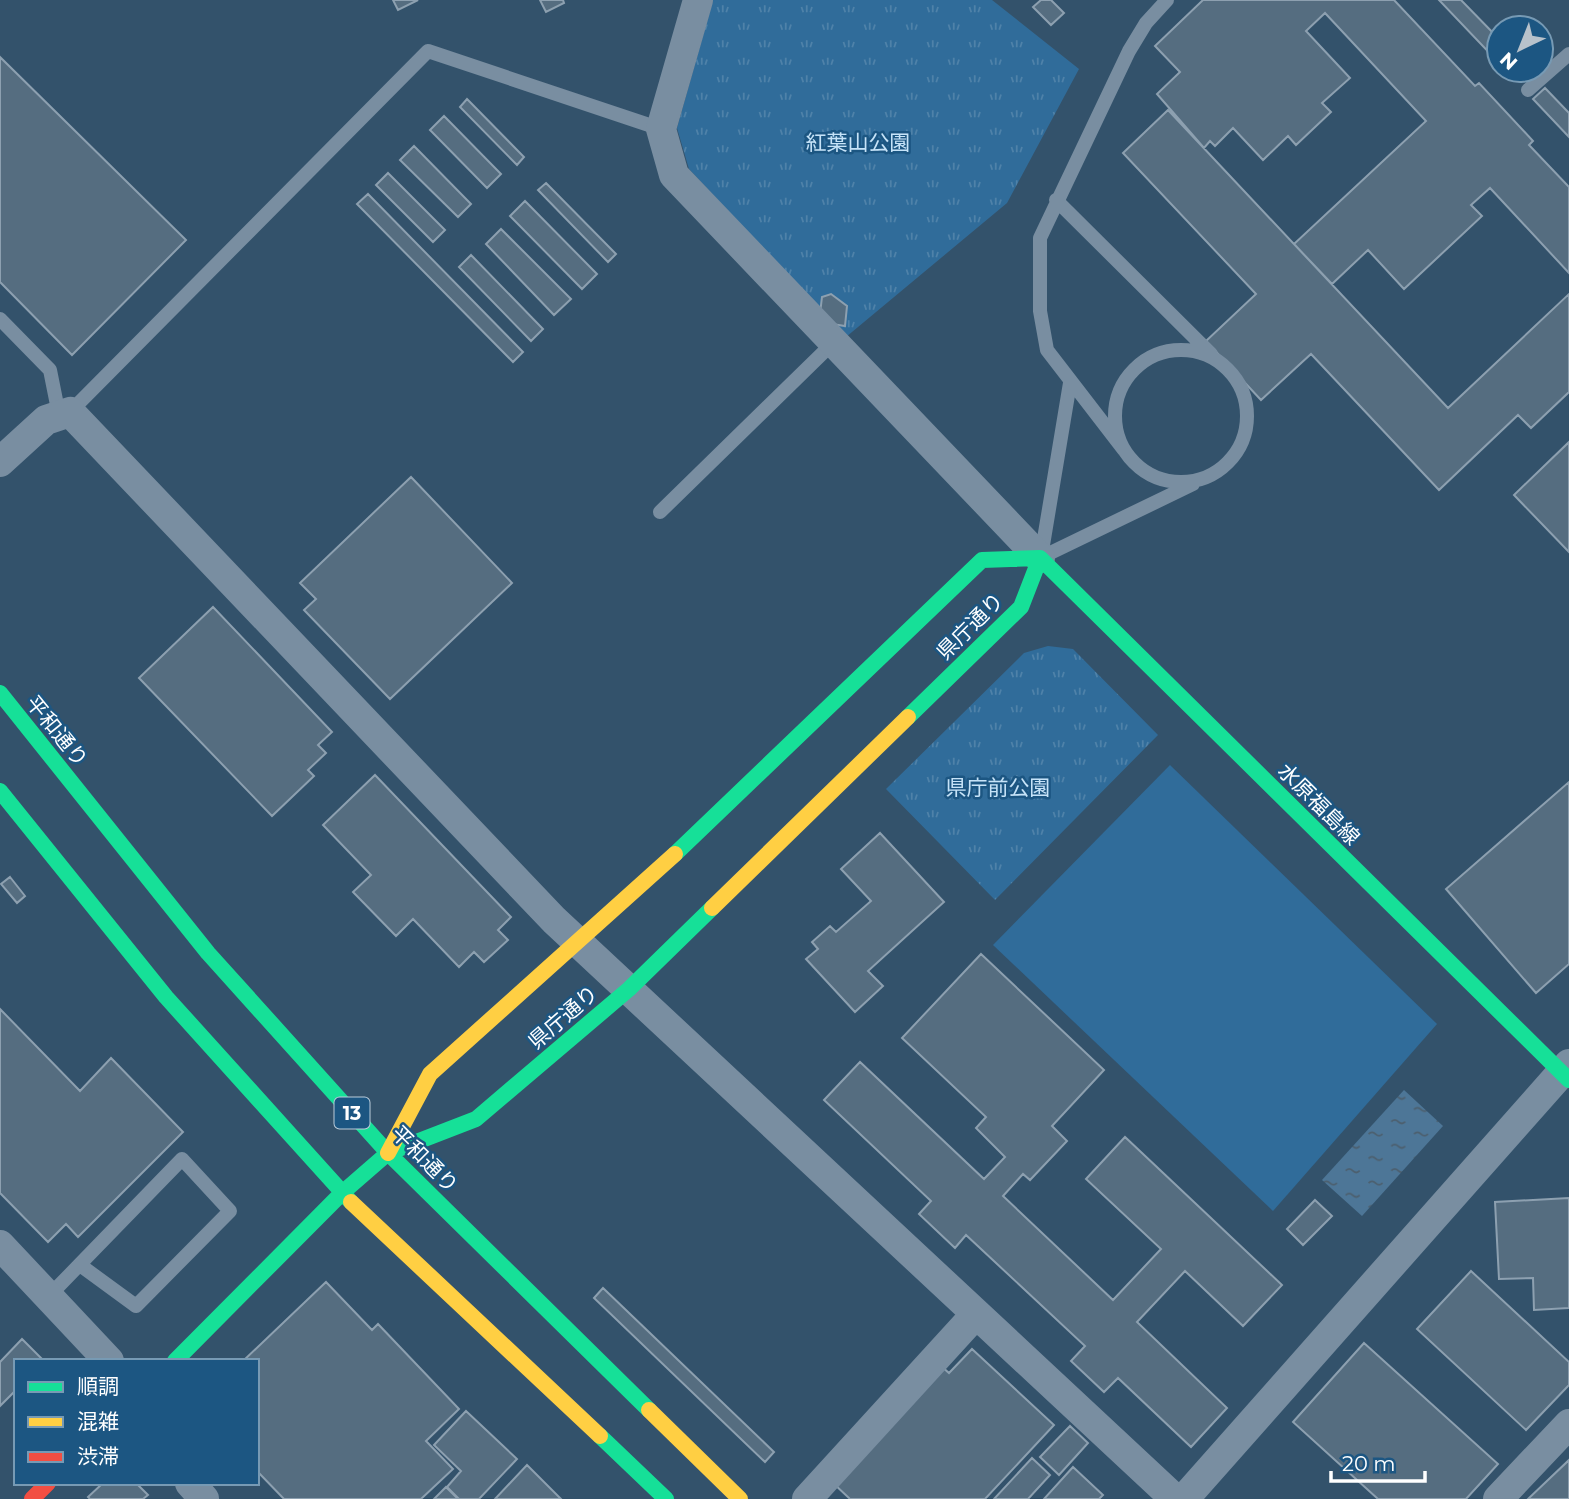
<svg xmlns="http://www.w3.org/2000/svg" width="1569" height="1499" viewBox="0 0 1569 1499" font-family="Montserrat,'Noto Sans JP',sans-serif">
<defs>
<pattern id="grass-tufts" width="24" height="20" patternUnits="userSpaceOnUse" patternTransform="scale(1.75)"><rect width="24" height="20" fill="#306c9a"/><path d="M3 7l-1-3M5 7V3M7 7l1-3M15 17l-1-3M17 17v-4M19 17l1-3" fill="none" stroke="#4f82a9"/></pattern>
<pattern id="water-ripples" width="26" height="14" patternUnits="userSpaceOnUse" patternTransform="scale(1.75)"><rect width="26" height="14" fill="#4d7697"/><path d="M2 4q2-2 4 0t4 0M15 11q2-2 4 0t4 0" fill="none" stroke="#4c5f6e"/></pattern>
</defs>
<rect width="100%" height="100%" fill="#33526b"/>
<path fill="url(#grass-tufts)" d="M713,0H992L1079,69L1007,203L846,337L689,169L677,128Z
M1048,646L1073,649L1158,735L995,900L886,789L1024,653Z"/>
<path fill="#306c9a" d="M1170,765L1437,1024L1273,1211L993,945Z"/>
<path fill="url(#water-ripples)" d="M1404,1090L1443,1126L1362,1216L1322,1180Z"/>
<path fill="#556d80" stroke="#8da0b0" stroke-width="2" d="M393,0H418L398,10Z
M540,0H563L564,3L546,12Z
M1041,0H1051L1064,13L1051,25L1033,7Z
M1203,0H1394L1475,86L1479,83L1533,141L1529,145L1569,187V273L1490,188L1471,205L1482,216L1404,289L1368,250L1332,284L1294,244L1426,121L1325,13L1306,31L1350,78L1322,103L1331,112L1296,145L1288,136L1263,160L1233,128L1215,146L1210,141L1204,148L1157,94L1180,72L1155,46Z
M1439,0H1461L1499,39V63Z
M0,57L186,240L72,355L0,282Z
M1545,88L1569,113V137L1533,99Z
M467,99L524,157L517,165L460,107Z
M1168,110L1448,408L1569,294V392L1531,428L1518,415L1439,490L1311,354L1261,400L1206,341L1256,294L1123,153Z
M444,116L501,174L487,188L430,130Z
M414,146L471,204L458,217L400,160Z
M388,173L445,230L433,242L376,185Z
M546,183L616,254L608,262L538,190Z
M368,194L523,352L513,362L357,204Z
M525,201L597,274L582,289L510,216Z
M501,229L571,299L554,315L486,244Z
M471,255L543,329L531,341L459,267Z
M831,294L847,306L845,326L819,322L822,297Z
M1569,442V552L1514,495Z
M411,477L512,583L390,699L304,610L316,599L300,583Z
M213,607L332,732L318,745L326,753L308,770L314,776L272,816L139,678Z
M375,775L511,917L498,930L508,940L484,962L474,952L459,967L413,919L396,936L353,892L371,875L323,825Z
M1569,782V964L1536,993L1446,889Z
M880,833L944,902L868,971L883,986L855,1012L806,959L818,949L812,942L830,926L836,932L871,901L841,869Z
M10,877L25,896L17,903L1,884Z
M981,954L1104,1070L1052,1126L1067,1141L1030,1180L1023,1174L1003,1196L1113,1300L1161,1249L1086,1179L1125,1137L1282,1285L1243,1326L1185,1271L1137,1322L1227,1408L1191,1447L1118,1378L1104,1392L1071,1361L1085,1346L966,1235L955,1248L919,1214L931,1201L824,1100L860,1062L984,1179L1005,1157L976,1128L986,1117L902,1038Z
M0,1009L80,1091L111,1058L183,1132L78,1237L66,1224L48,1242L0,1193Z
M1569,1198V1308L1534,1310L1533,1278L1499,1279L1495,1202Z
M1315,1200L1332,1216L1303,1245L1287,1229Z
M1471,1271L1569,1362V1385L1526,1430L1417,1329Z
M326,1282L372,1330L378,1324L459,1409L426,1441L453,1469L421,1499H284L257,1471V1361H243Z
M603,1288L774,1452L765,1462L594,1298Z
M22,1339L44,1361H16V1390L0,1406V1362Z
M1364,1343L1498,1464L1466,1499H1378L1293,1422Z
M972,1349L1054,1425L985,1499H850L833,1483L941,1366L949,1373Z
M466,1411L517,1459L479,1499H459L447,1487L461,1471L434,1445Z
M1070,1426L1088,1443L1059,1475L1040,1457Z
M1032,1458L1050,1475L1028,1499H994Z
M1569,1460V1499H1528Z
M527,1465L561,1499H495Z
M1073,1467L1103,1495L1099,1499H1044Z
M103,1483H136L148,1495L143,1499H90L88,1497Z
M446,1487L458,1499H434Z"/>
<g fill="none" stroke-linecap="round" stroke-linejoin="round">
<path stroke="#798ea1" stroke-width="14" d="M1528,90L1569,54
M1056,200L1211,354
M0,319L50,370L59,415
M1115 416a66 66 0 1 1 132 0a66 66 0 1 1-132 0Z
M70,412L428,51L661,129
M1124,450L1047,350L1040,311V238L1129,51L1146,23L1167,0
M660,512L834,342
M1041,557L1070,383
M1042,557L1193,484
M49,1296L182,1159L230,1211L136,1306L80,1265"/>
<path stroke="#798ea1" stroke-width="30" d="M698,0L661,129L674,175L1040,558
M0,462L46,420L70,412L554,920L1175,1499
M0,1245L109,1361
M190,1483L204,1499
M807,1499L976,1314
M1184,1499L1569,1064
M1498,1499L1569,1424"/>
<path stroke="#16e098" stroke-width="16" d="M1040,558L1569,1080
M0,693L208,953L388,1153L649,1410
M908,717L1021,607L1040,558
M0,791L166,997L351,1202
M675,854L982,560L1040,558
M175,1361L342,1193L388,1153L476,1119L629,989L712,908
M600,1436L666,1499"/>
<path stroke="#ffcf43" stroke-width="16" d="M712,908L908,717
M388,1153L430,1074L675,854
M351,1202L600,1436
M649,1410L740,1499"/>
<path stroke="#f24e42" stroke-width="16" d="M32,1499L48,1483"/>
</g>
<g text-anchor="middle" dominant-baseline="central" stroke-width="5" stroke-linejoin="round" paint-order="stroke">
<rect fill="#1c5682" stroke="#bbccda" stroke-width="2" x="334.5" y="1097.5" width="35" height="31" rx="5"/>
<g font-size="19" font-weight="bold" fill="#fff">
<text x="352" y="1113">13</text>
</g>
<g font-size="21" fill="#c6e3f8" stroke="#1c5682">
<text x="858" y="142">紅葉山公園</text>
<text x="998" y="787">県庁前公園</text>
</g>
<g font-size="21" fill="#fff" stroke="#1c5682">
<text transform="translate(970 626) rotate(-45)">県庁通り</text>
<text transform="translate(57 731) rotate(51)">平和通り</text>
<text transform="translate(1319 804) rotate(45)">水原福島線</text>
<text transform="translate(563 1017) rotate(-41)">県庁通り</text>
<text transform="translate(425 1159) rotate(45)">平和通り</text>
</g>
</g>
<rect x="14" y="1359" width="245" height="126" fill="#1c5682" stroke="#779ab4" stroke-width="2"/>
<rect x="28" y="1382" width="35" height="10" fill="#16e098" stroke="#779ab4" stroke-width="2"/>
<text x="77" y="1394" font-size="21" fill="#ffffff">順調</text>
<rect x="28" y="1417" width="35" height="10" fill="#ffcf43" stroke="#779ab4" stroke-width="2"/>
<text x="77" y="1429" font-size="21" fill="#ffffff">混雑</text>
<rect x="28" y="1452" width="35" height="10" fill="#f24e42" stroke="#779ab4" stroke-width="2"/>
<text x="77" y="1464" font-size="21" fill="#ffffff">渋滞</text>
<g transform="translate(1520 49) rotate(223)"><circle r="33" fill="#1c5682" stroke="#779ab4" stroke-width="2"/>
<path d="M0-5L12 26L0 18L-12 26Z" fill="#b8c2cb"/>
<text y="-10" font-size="19" font-weight="bold" text-anchor="middle" fill="#ffffff">N</text>
</g>
<path d="M1331 1471v10h94v-10" fill="none" stroke="#ffffff" stroke-width="3.5"/>
<text x="1342" y="1471" font-size="21" fill="#ffffff" stroke="#1c5682" stroke-width="5" paint-order="stroke">20 m</text>
</svg>
